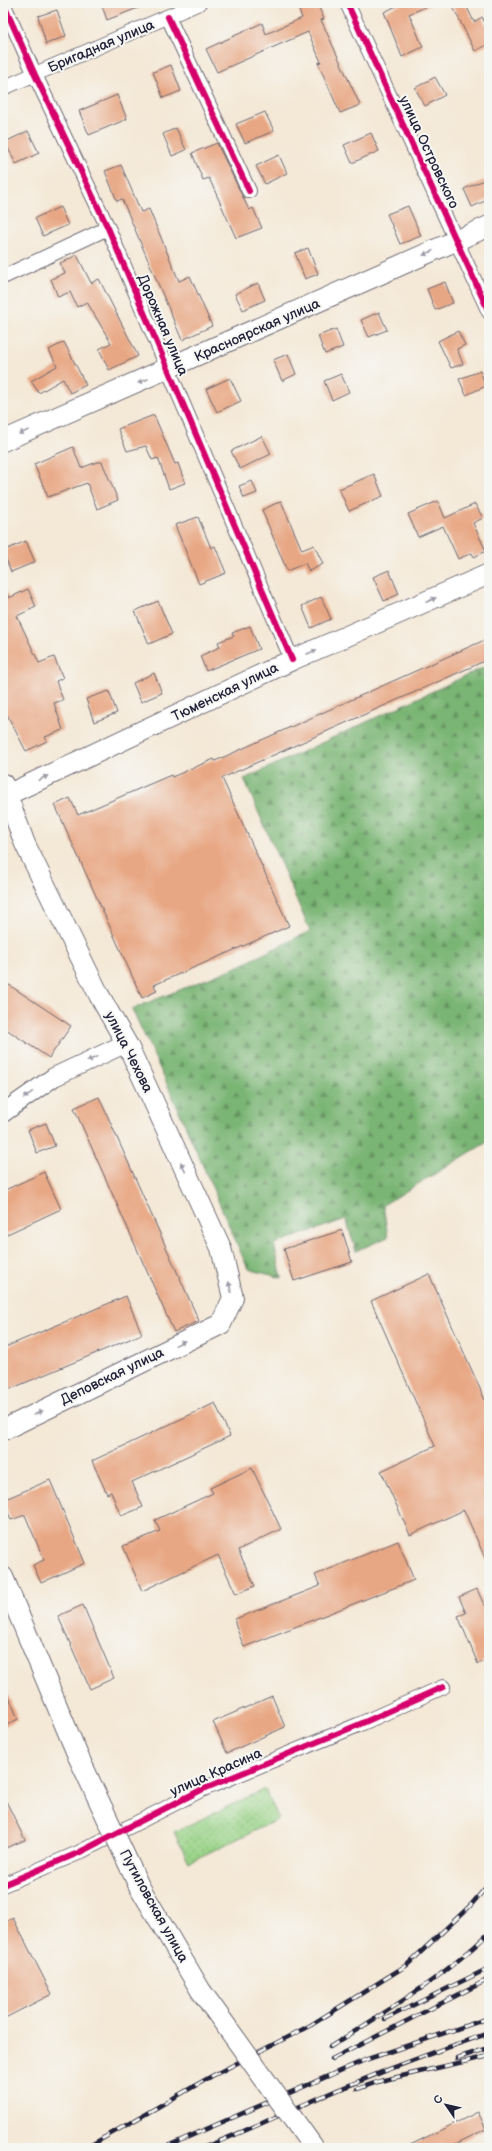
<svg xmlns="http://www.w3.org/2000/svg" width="492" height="2151" viewBox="0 0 492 2151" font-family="'Balsamiq Sans',sans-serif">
<defs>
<pattern id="grass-dots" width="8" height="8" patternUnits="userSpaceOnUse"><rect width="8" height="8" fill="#99d387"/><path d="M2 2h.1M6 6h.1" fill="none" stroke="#84b575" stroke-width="1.8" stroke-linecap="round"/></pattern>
<pattern id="forest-firs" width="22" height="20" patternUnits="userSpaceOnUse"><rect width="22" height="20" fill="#7ab574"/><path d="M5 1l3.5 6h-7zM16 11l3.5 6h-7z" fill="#649360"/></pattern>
</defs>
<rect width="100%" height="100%" fill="#f6f6f2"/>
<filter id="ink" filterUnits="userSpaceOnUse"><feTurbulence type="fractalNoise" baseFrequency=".025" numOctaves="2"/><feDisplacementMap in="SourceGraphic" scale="8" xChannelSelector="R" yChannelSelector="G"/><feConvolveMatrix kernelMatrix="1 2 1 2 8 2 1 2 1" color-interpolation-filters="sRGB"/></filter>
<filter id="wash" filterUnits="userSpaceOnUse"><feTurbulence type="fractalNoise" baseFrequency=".012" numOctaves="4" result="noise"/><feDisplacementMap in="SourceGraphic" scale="16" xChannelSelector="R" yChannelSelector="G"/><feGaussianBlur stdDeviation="0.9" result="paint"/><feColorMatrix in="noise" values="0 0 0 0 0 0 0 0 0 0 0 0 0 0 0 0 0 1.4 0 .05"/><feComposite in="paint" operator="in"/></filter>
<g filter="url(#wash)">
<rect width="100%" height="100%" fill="#f4e8d6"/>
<path fill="url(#grass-dots)" stroke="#5e7a61" d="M265,1789L279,1819L189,1862L174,1832Z"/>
<path fill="url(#forest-firs)" stroke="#4e6c58" d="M489,665V1141L383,1205L388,1237L356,1251L346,1219L274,1244L282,1278L248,1269L168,1086L132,1009L239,966L310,931L244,779Z"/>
<g id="blocks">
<path fill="#e8a784" d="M101,3H148V4L107,20Z
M296,3H317L324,19L321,20L360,105L340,113L318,63L321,62L308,32L217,72L206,49L262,23L266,34L302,18Z
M403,3H435L409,14L423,47L402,57L384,12Z
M451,3H465L474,22L482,17L489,30V44L475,51Z
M57,10L66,36L46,44L38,16Z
M171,65L181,91L163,98L153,72Z
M435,77L445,95L425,106L415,88Z
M117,95L127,119L89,135L79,111Z
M265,112L274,131L245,143L236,124Z
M176,128L186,150L172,156L163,134Z
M28,131L39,153L16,164L5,142Z
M371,133L379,151L352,163L344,145Z
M217,143L249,210L253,208L262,228L236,238L209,178L203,180L192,153Z
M279,155L287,173L265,184L256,166Z
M121,165L141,212L149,209L179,281L190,276L212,326L182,340L122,199L117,201L105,171Z
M484,180L489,191V199L472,207L464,189Z
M408,206L421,236L400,244L387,214Z
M60,207L68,225L43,236L35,218Z
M308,248L318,274L305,279L295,253Z
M77,255L91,283L99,279L138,356L109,370L99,349L111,343L87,302L77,307L70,292L58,297L51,279L65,273L60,263Z
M445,282L453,303L435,310L427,289Z
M258,283L265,300L243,310L235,294Z
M379,312L387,330L369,337L361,320Z
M336,329L343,347L325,354L318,336Z
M458,331L465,345L457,349L463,364L451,368L438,341Z
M64,342L86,385L70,393L63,379L39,393L31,381L57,366L49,350Z
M288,354L296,374L282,381L273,360Z
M480,371L486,386L466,395L459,379Z
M341,374L349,392L332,400L324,381Z
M230,378L241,401L217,412L206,389Z
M154,415L175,464L178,463L185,483L169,489L158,458L152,460L146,446L127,451L118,429Z
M262,436L271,454L240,469L231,451Z
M73,447L81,468L97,462H102L118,500L97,509L87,483L48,497L34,464Z
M374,474L383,496L349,511L339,489Z
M252,481L257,493L244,498L239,486Z
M281,501L302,550L314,545L323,564L309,571L305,563L287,571L262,510Z
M438,501L445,518L475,504L483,518L473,523L486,551L474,557L472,553L458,559L443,526L418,537L408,514Z
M198,517L211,548L215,546L226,573L199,584L175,525Z
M26,541L35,562L11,572L3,551Z
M389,570L399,594L384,601L373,577Z
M3,586L9,598L28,589L36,607L17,616L39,663L54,657L63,678L56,681L63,700L54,703L63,730L45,737L47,741L26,751L3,707Z
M321,597L331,619L311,628L302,606Z
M158,601L172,634L149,644L135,611Z
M250,626L259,649L206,671L200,656L220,647L218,642L234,636L232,633Z
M489,638V659L222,778L289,926L154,985L157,991L142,998L55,805L70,798L78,815L171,775L172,777L214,759L215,761Z
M154,673L162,693L141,702L133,683Z
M109,691L117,713L94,722L86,699Z
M3,981L71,1026L49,1058L3,1027Z
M99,1097L199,1321L174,1332L74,1108Z
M46,1123L55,1146L37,1153L28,1130Z
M44,1172L61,1209L3,1236V1191Z
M342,1230L352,1262L294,1281L284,1249Z
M429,1274L489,1409V1567L464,1510L410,1535L381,1471L435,1446L371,1301Z
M126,1296L142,1334L3,1392V1348Z
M215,1403L230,1436L132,1482L143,1507L121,1516L111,1492L107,1494L92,1461Z
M252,1468L281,1529L238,1550L255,1586L236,1594L218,1555L142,1591L123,1546L160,1531L155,1520L213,1493L210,1488Z
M50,1480L85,1563L41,1583L33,1565L44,1560L25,1515L11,1520L3,1500Z
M398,1541L414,1580L244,1647L235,1624V1619L320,1586L315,1575Z
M477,1589L484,1605L489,1603V1659L478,1664L458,1616L466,1613L459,1597Z
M83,1605L114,1678L90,1689L58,1616Z
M3,1683L18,1719L3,1727Z
M272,1696L285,1727L227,1753L213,1722Z
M3,1795L25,1840L3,1849Z
M13,1918L52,1994L3,2019V1923Z
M478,2112L486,2129L447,2148H404Z"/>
</g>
</g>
<g filter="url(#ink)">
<use href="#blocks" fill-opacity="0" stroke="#6c6771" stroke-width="1"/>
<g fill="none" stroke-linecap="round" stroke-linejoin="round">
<defs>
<path id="minor" d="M3,3L35,75L108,228L292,660
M347,3L489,312
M168,17L249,191
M3,88L199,3
M3,277L108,228
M3,1885L78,1853L201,1790L358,1725L443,1687"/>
<path id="tertiary" d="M3,1113L54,1077L118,1047L128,1046"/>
<path id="secondary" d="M3,441L489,226
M3,784L25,844L99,995L128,1046L221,1248L233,1298L221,1324L3,1430
M7,795L292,660L489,574
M3,1577L78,1756"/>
</defs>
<use href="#minor" stroke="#6c6771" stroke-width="16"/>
<use href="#tertiary" stroke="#6c6771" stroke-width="20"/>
<use href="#secondary" stroke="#6c6771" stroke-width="22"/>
<use href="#minor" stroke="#fff" stroke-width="14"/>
<use href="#tertiary" stroke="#fff" stroke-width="18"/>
<use href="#secondary" stroke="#fff" stroke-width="20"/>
<defs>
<path id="rail" d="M385,2019L489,1968
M330,2047C385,2012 442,1979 489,1933
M457,2058L489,2048
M332,2059L489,1979
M357,2089L380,2081L489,2056
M86,2148L212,2076L311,2025L407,1965L470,1906L489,1884
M163,2148L365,2060L489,2018
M202,2148C232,2137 260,2124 289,2111C354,2082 421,2056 489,2033"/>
</defs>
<use href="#rail" stroke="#22223b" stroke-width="4.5"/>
<use href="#rail" stroke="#f6f6f2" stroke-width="3" stroke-dasharray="9" stroke-linecap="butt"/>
<defs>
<path id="secondary-bridge" d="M78,1756L139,1886L201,1991L314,2148"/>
</defs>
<use href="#secondary-bridge" stroke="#6c6771" stroke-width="22" stroke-linecap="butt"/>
<use href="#secondary-bridge" stroke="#fff" stroke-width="20"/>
<defs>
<path id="cycleway" d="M3,3L35,75L108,228L292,660
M347,3L489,312
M168,17L249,191
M3,1885L78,1853L201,1790L358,1725L443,1687"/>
</defs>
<use href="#cycleway" stroke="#f6f6f2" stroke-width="8"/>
<use href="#cycleway" stroke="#d6006c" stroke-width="6"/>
</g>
<defs><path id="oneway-solid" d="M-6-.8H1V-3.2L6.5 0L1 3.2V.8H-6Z"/></defs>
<g fill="#9c9ca7">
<use href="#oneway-solid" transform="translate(428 253) rotate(156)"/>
<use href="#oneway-solid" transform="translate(143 381) rotate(157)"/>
<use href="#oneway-solid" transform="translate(24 432) rotate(157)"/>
<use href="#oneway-solid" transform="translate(431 600) rotate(-24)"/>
<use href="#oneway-solid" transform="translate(312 652) rotate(-23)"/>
<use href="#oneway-solid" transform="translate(43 778) rotate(-25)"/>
<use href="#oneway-solid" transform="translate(92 1059) rotate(154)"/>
<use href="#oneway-solid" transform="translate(28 1095) rotate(144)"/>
<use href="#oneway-solid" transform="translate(183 1167) rotate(-115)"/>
<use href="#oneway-solid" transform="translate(230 1287) rotate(-104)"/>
<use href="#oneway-solid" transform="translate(180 1343) rotate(-26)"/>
<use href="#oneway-solid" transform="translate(38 1413) rotate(-26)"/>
</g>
</g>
<g text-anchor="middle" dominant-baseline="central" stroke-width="4" stroke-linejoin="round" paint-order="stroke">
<g font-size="14" fill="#22223b" stroke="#f6f6f2">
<text transform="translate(101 46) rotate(-23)">Бригадная улица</text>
<text transform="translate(429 152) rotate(65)">улица Островского</text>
<text transform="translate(163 325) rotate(67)">Дорожная улица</text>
<text transform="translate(257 330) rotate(-24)">Красноярская улица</text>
<text transform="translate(225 692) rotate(-26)">Тюменская улица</text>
<text transform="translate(129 1052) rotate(63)">улица Чехова</text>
<text transform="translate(112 1376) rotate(-26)">Деповская улица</text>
<text transform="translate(216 1772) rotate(-24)">улица Красина</text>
<text transform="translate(154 1906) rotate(61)">Путиловская улица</text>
</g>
</g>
<rect width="492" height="2151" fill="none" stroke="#f6f6f2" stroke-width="16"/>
<g transform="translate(446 2105) rotate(304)" stroke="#f6f6f2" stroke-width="3" paint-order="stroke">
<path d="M0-3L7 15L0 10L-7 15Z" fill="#22223b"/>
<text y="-6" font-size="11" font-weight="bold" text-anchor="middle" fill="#22223b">С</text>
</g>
</svg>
